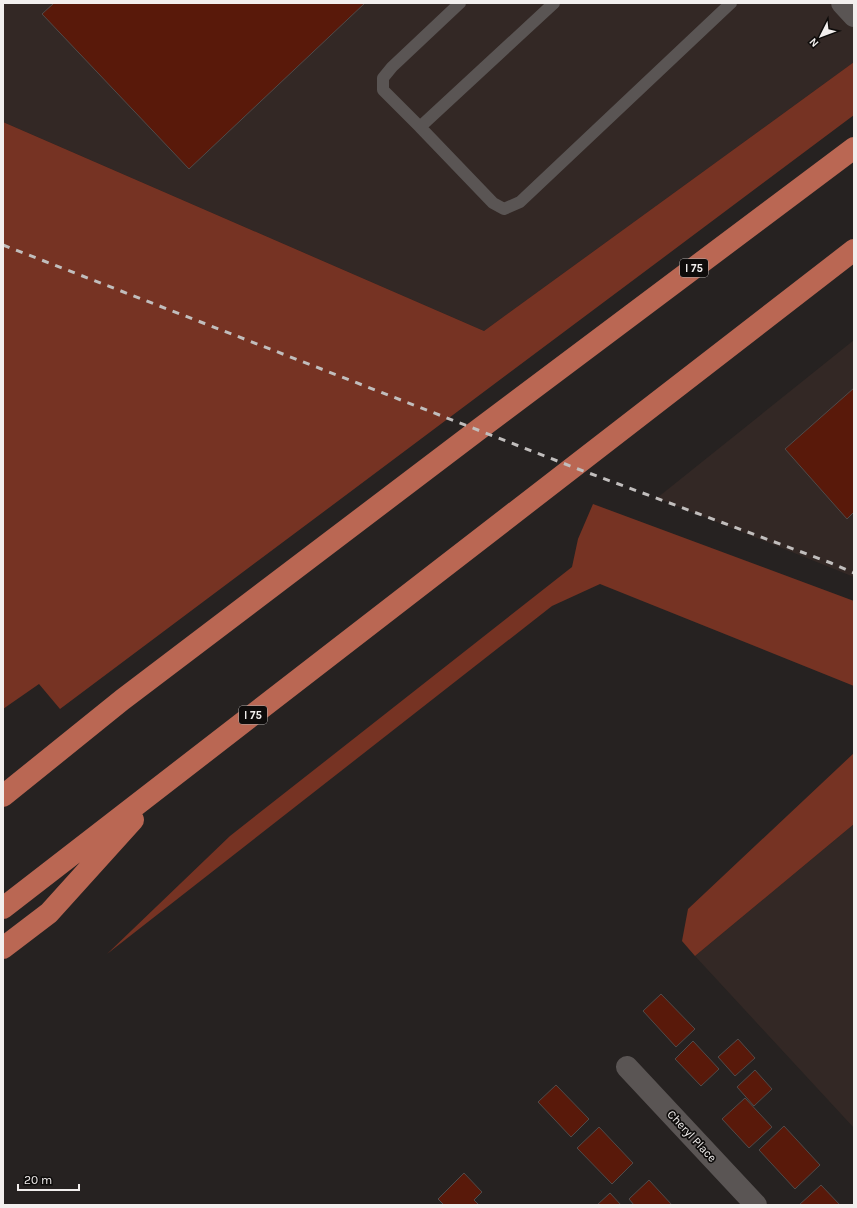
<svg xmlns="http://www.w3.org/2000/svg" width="857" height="1208" viewBox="0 0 857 1208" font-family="Karla,sans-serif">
<rect width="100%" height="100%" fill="#262221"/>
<path fill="#332825" d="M3,3H854V62L484,331L3,122Z
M854,340V577L657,498Z
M854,824V1128L695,956Z"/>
<path fill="#763323" d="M854,62V115L60,709L39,684L3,709V122L484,331Z
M593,504L854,601V686L600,584L552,606L107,954L230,836L572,567L578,539Z
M854,753V824L695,956L682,941L688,909Z"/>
<path fill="#59190a" stroke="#504b4a" d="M54,3H365L189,169L42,14Z
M854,388V512L847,519L785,449Z
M661,994L695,1029L676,1047L643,1011Z
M738,1039L755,1058L735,1076L718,1057Z
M693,1041L719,1069L701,1086L675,1059Z
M755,1070L772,1089L754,1106L737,1087Z
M556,1085L589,1119L571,1137L538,1102Z
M745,1098L772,1127L749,1148L722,1119Z
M784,1126L820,1165L795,1189L759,1150Z
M599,1127L633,1163L612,1184L577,1148Z
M464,1173L482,1192L474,1200L479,1205H444L438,1199Z
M649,1180L672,1205H634L629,1199Z
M821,1185L840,1205H799Z
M610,1193L621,1205H597Z"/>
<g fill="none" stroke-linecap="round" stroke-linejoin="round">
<path stroke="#5a5554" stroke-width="12" d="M460,3L392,67L383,78V90L420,127L554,3
M420,127L493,203L504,209L520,202L731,3"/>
<path stroke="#5a5554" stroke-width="22" d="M842,3L854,16
M627,1067L756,1205"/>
<path stroke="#ba6753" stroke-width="22" d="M3,796L122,700L478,430L854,148
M3,908L854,250
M3,948L49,913L133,820"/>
<path stroke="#c1bebd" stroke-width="3" stroke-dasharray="7 7" stroke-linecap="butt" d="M3,245L578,469L831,563L854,573"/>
</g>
<g text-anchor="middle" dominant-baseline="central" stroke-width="3.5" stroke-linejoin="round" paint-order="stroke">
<g fill="#0e0c0b" stroke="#aeabaa" stroke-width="1">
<rect x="680" y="259" width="28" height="18" rx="3"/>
<rect x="239" y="706" width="28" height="18" rx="3"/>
</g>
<g font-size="11" font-weight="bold" fill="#f2efee">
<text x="694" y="268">I 75</text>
<text x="253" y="715">I 75</text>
</g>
<g font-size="12" fill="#f2efee" stroke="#0e0c0b">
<text transform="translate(692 1136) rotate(47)">Cheryl Place</text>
</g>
</g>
<rect width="857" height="1208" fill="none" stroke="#f2efee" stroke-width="8"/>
<g transform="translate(821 36) rotate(228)" stroke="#0e0c0b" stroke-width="3" paint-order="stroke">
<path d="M0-3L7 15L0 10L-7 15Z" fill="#f2efee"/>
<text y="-6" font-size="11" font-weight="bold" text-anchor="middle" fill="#f2efee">N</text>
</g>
<path d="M18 1184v6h61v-6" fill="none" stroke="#f2efee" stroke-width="2"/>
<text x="24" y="1184" font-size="12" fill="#f2efee" stroke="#0e0c0b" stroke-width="3" paint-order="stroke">20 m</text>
</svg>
